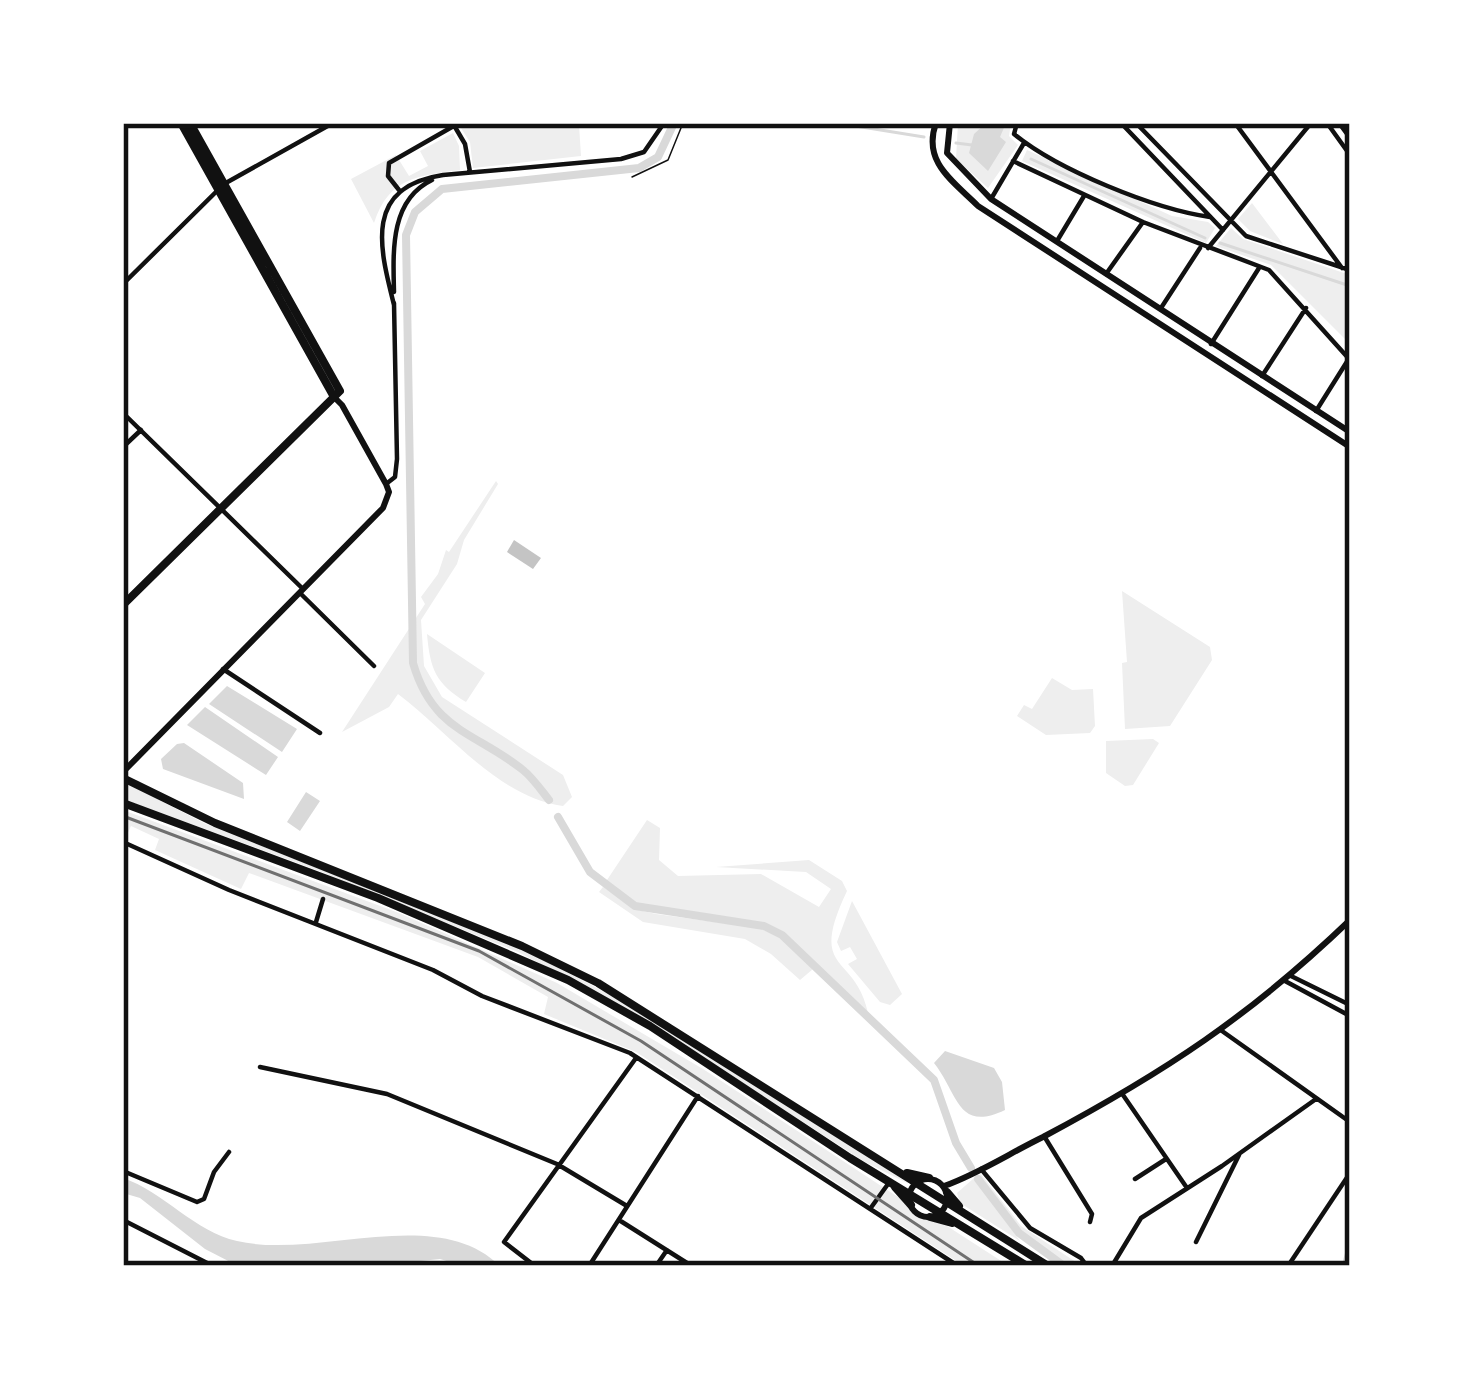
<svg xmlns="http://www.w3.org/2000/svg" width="1473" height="1389" viewBox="0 0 1473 1389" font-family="Signika,sans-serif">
<rect width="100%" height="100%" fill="#fff"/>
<path fill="#eee" d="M471,123H499L502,127L579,125L581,156L473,168L470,142L461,128Z
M958,123H1011L1009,136L1018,145L988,188L956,159Z
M453,133L459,146L460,170C418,176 389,177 374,223L351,179L396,155L409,176L428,166L420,151Z
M1027,150L1172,216L1208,222L1215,228L1206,243L1022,161Z
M1252,203L1283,244L1250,231L1238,219Z
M1231,228L1243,239L1350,275V344L1271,265L1216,246Z
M496,481L498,484L464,540L457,564L421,620L424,666L442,697L563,775L572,797L563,806C497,797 448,731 398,694L389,707L342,732L425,604L421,597L438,574L446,550L449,552Z
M1122,591L1210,647L1212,660L1170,726L1125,729L1122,663L1127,662Z
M427,634L485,673L466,702C436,684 430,669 427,634Z
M1052,678L1072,690L1093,689L1095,726L1090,733L1046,735L1017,716L1024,705L1032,709Z
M1153,739L1159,743L1133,785L1125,786L1106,773V741Z
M125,783L206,824L519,948C655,1014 785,1098 909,1184L865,1162L633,1012L518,952L319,871L123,799Z
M123,810L399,913L557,983L703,1069L901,1199L914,1214L947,1226L1009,1266H964L636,1052L544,1014L548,997L478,957L249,873L241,889L155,850L159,839L131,826L126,837L123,835Z
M647,820L660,828L659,860L678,876L761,874L819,907L831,889L806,872L716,867L809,860L842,881L847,891C807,975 855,952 868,1013L782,932L768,925L651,908L634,903L605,883Z
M603,887L638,910L656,914L759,928L778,936L813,969L800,980L771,954L745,939L643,922L599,892Z
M852,901L902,994L890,1005L880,1002L848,964L857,959L850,947L841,951L837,942Z
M981,1174L1021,1226L1082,1266C1043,1266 1001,1206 978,1176Z
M974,1178L1020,1241L960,1203L957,1193Z"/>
<path fill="#d9d9d9" d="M986,123H1006L1000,137L1006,142L988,171L969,153L974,134Z
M227,686L297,729L282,752L209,704Z
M205,707L278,757L266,775L187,725Z
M184,743L243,783L244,799L163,769L161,759L177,744Z
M306,792L320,801L300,831L287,822Z
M945,1051L994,1068L1002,1082L1005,1110C957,1133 958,1093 934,1063Z
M123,1178C164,1192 195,1232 237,1241C317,1260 436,1203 500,1266H463L440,1259L373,1266H238L205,1249L140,1198L123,1193Z"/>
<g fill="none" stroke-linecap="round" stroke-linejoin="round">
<path stroke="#d9d9d9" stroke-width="3" d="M837,123L924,137
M956,143L972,145
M1031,159L1205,238
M1220,243L1350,286
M1343,1266L1350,1241"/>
<path stroke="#d9d9d9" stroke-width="8" d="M549,800C541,790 533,778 523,770C476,732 433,732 413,663L406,235L415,212L442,189L639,168L658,157L674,123
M558,817L590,872L635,906L764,926L782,935L934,1080L956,1143L971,1168
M978,1179L1019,1233L1064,1266"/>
</g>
<path fill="#c4c4c4" d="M514,540L541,558L533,569L507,552Z"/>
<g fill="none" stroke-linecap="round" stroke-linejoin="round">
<path stroke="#111" stroke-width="1.5" d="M632,177L668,160L683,123"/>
<path stroke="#111" stroke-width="4.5" d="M1017,123L1014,134C1058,170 1154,209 1210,217
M1121,123L1223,230
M1136,123L1246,236L1350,270
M1235,123L1342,268
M1327,123L1350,155
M1339,123L1350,138
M455,127L465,144L470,172
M1013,161L1143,222L1269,270L1350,360
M399,190L388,176L389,163L459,123
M991,199L1024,143
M1057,241L1084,196
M1208,248L1311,123
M1106,274L1143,222
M123,284L224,184L333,123
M394,292C393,251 390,200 432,180
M394,305C379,246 364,187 443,175L621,159L644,152L664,123
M1161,308L1200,248
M1211,344L1259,268
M1262,376L1306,308
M1316,411L1348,360
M123,413L303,589
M123,447L141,430
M386,484L395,477L397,459L394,303
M301,594L374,666
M223,669L320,733
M123,842L229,890L433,970L482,996L630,1053L958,1266
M316,922L323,899
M1291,976L1350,1005
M1285,981L1350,1016
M1222,1031L1350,1122
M260,1067L387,1094L557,1164L627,1206
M1123,1095L1187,1188
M1044,1136L1092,1214L1090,1222
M981,1169L1030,1228L1081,1258L1087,1266
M123,1171L197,1202L204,1199L214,1172L229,1152
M1135,1179L1166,1159
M870,1209L888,1184
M123,1220L213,1266
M619,1220L687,1263
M1196,1242L1239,1155
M535,1266L504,1242L636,1058
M589,1266L698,1096
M656,1266L667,1250
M1112,1266L1141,1218L1222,1166L1316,1099
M1288,1266L1350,1173"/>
<path stroke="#111" stroke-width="6" d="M936,123C922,162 953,181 978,206L1350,447
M950,123L947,153L991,199L1350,432
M123,772L383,508L389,492L386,484L342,405L334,397
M909 1198a19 19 0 1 1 38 0a19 19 0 1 1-38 0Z
M944,1186C978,1174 1010,1153 1043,1137C1165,1072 1250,1016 1350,920"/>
<path stroke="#111" stroke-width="8" d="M181,123L334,397
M123,605L340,391L190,123
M123,778L215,823L522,946L598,983L1048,1266
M123,803L378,898L568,980L650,1026L850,1158L1027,1266
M907,1173L929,1178
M895,1187L911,1205
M947,1192L959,1206
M930,1217L952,1223"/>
<path stroke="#707070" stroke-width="3" d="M123,816L479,951L641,1041L979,1266"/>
</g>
<rect width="1473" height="1389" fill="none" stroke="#ffffff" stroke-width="252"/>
<rect x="126" y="126" width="1221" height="1137" fill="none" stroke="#111" stroke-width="4.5"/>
</svg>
